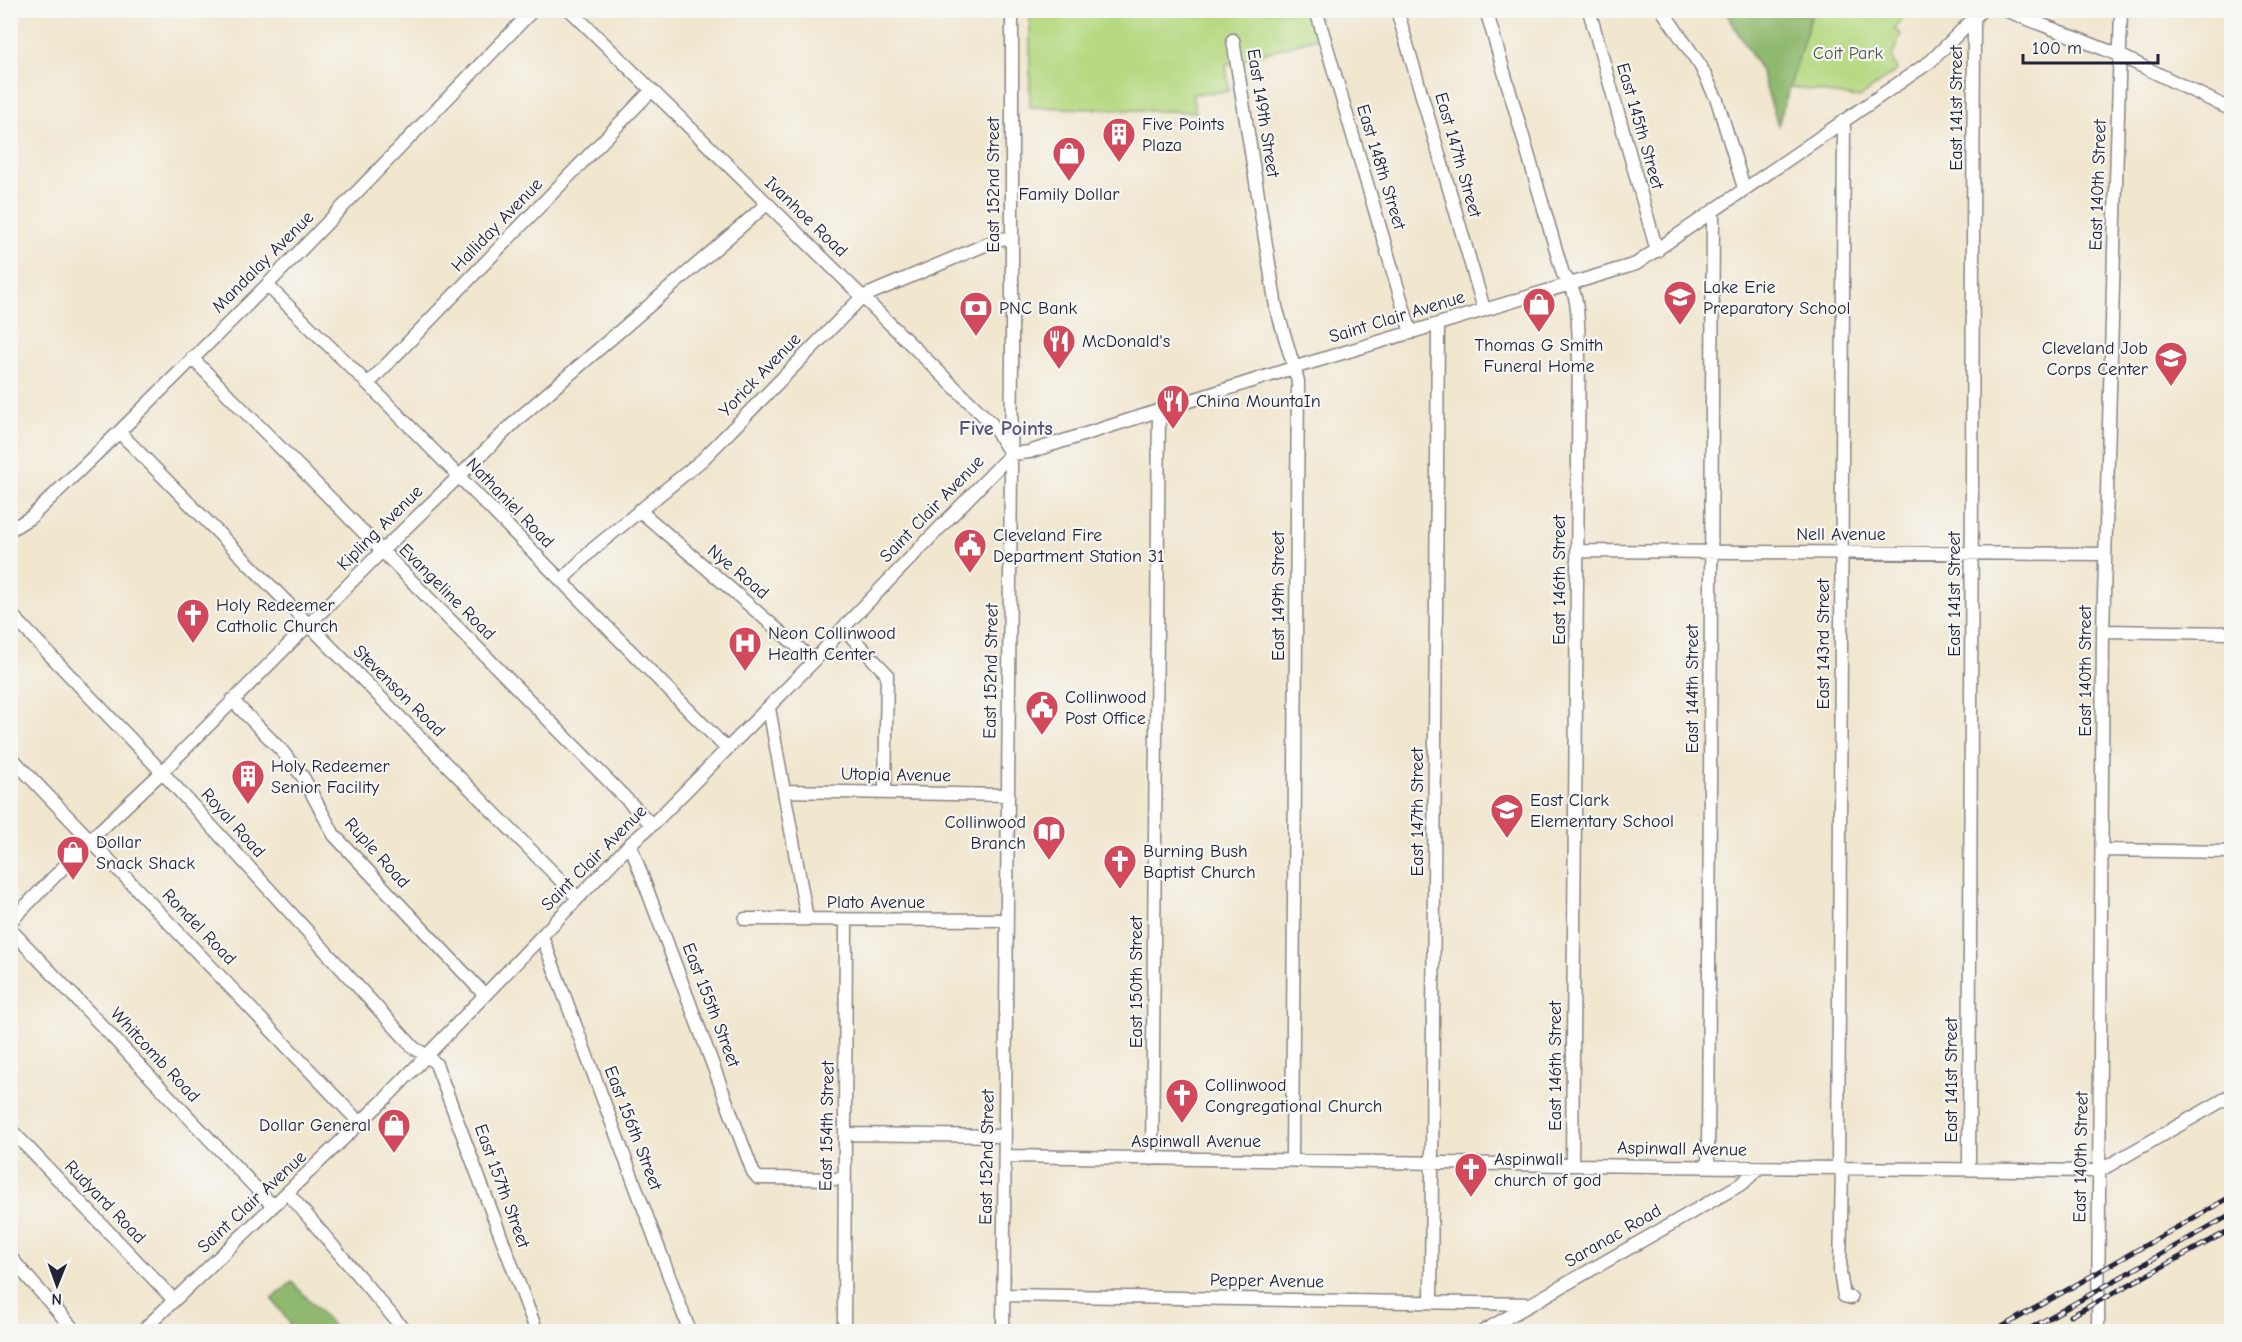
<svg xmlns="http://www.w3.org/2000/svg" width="2242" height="1342" viewBox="0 0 2242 1342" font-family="'Comic Neue',sans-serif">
<rect width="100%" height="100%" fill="#f6f6f2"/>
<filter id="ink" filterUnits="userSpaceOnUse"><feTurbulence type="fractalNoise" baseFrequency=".0167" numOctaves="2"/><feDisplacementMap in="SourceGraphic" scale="12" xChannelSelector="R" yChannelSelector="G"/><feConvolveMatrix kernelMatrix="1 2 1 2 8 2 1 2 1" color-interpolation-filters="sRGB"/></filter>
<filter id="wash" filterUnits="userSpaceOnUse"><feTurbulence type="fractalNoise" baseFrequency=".008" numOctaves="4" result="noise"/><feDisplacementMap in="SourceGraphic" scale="24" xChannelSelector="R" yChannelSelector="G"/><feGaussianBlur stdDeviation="1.35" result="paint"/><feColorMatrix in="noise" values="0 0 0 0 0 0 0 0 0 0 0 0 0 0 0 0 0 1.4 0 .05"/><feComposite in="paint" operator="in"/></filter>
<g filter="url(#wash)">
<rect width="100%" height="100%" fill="#f1e6ce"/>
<path fill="#b6d981" stroke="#6c7e5e" stroke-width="1.5" d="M1030,11H1316L1323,36L1226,64L1229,91L1192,94L1196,112L1030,107Z
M1812,11H1908L1894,29L1901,34L1892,57L1897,70L1859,98L1789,87Z"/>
<path fill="#90b96f" stroke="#596e55" stroke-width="1.5" d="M1725,11H1791L1811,17L1778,125L1760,69Z
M292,1282L338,1331H290L289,1322L272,1299Z"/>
</g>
<g filter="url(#ink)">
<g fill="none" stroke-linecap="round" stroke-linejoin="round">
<defs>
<path id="minor" d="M570,10L992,424L1010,453
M1316,10L1411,333
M1397,10L1484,309
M1486,10L1563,274C1580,292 1577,318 1579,342L1572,1165
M1589,10L1657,251
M1662,10L1700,65L1717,100L1744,188
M2005,10L2119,55L2232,110
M1233,40L1276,307L1298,381L1292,1160
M267,285L368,384L726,748
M192,358L652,825
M368,384L651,91
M119,432L578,898
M639,510L814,661
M10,530L31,517L119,432L267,285L533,10
M1577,551L2105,554
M561,581L593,549L702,460L862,297L999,239L1012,238
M10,613L162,772L414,1048L428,1056L436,1064L537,1332
M843,628L887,674L885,793
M2103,631L2232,633
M232,700L282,751L303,777L334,835L484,994
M769,708L807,919
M10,756L360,1123
M784,791L1008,795
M630,844L753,1172L758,1178L844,1179
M2102,850L2232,852
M745,919L1007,920
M10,922L91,839L162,772L382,551L519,418L767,204
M10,929L273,1206
M542,936L690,1332
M10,1129L174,1300
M845,1134L1005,1136
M1005,1156L1572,1165L2099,1171L2232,1095
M1152,1159L1159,410
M1708,1166L1713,211
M1838,1167L1844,120
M1842,1168L1840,1273L1844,1296L1851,1298
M1969,1169L1974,19
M288,1193L406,1332
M10,1257L76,1332
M1003,1295L1530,1304
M1431,1301L1438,324
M141,1332L386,1098L630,844L652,825L814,661L843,628L1011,454L1029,452L1293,368L1636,264L1931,61L1982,10
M844,1332L846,920
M1003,1332L1012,360V10
M1482,1332L1743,1183L1759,1168
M2098,1332L2103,631L2121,10"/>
</defs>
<use href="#minor" stroke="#8a8484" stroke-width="15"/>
<use href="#minor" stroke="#fff" stroke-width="12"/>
<defs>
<path id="rail" d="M2071,1316L2232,1229
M1993,1332L2232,1196
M2024,1332L2232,1214"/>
</defs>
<use href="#rail" stroke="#22223b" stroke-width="5"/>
<use href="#rail" stroke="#f6f6f2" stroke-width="3" stroke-dasharray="9" stroke-linecap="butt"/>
</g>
</g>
<defs>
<symbol id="building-pin" viewBox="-11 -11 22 30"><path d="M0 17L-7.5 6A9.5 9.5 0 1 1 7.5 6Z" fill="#d1495b" stroke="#f6f6f2"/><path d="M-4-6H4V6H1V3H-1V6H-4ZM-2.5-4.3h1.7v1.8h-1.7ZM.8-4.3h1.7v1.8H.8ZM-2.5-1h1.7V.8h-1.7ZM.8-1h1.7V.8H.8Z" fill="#fff"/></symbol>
<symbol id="shop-pin" viewBox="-11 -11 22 30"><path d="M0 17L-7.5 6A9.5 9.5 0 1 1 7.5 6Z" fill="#d1495b" stroke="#f6f6f2"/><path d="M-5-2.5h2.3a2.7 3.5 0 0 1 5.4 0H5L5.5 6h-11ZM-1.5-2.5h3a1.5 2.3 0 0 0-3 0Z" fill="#fff"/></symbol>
<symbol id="school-pin" viewBox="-11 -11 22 30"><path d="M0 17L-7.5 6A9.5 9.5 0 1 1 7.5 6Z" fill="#d1495b" stroke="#f6f6f2"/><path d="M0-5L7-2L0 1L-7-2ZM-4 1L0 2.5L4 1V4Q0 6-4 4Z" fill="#fff"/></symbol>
<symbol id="bank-pin" viewBox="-11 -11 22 30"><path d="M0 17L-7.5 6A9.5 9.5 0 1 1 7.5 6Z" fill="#d1495b" stroke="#f6f6f2"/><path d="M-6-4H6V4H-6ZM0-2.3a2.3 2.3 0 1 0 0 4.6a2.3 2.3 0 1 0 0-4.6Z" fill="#fff"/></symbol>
<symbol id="restaurant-pin" viewBox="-11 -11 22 30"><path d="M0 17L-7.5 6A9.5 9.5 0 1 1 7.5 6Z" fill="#d1495b" stroke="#f6f6f2"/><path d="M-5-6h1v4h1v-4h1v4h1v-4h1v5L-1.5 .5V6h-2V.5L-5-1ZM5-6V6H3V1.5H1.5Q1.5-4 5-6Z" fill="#fff"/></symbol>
<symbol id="civic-pin" viewBox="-11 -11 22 30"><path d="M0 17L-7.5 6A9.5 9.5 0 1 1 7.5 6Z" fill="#d1495b" stroke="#f6f6f2"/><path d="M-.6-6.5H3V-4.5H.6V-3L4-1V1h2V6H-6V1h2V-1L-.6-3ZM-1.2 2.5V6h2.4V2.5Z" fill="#fff"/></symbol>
<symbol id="church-pin" viewBox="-11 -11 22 30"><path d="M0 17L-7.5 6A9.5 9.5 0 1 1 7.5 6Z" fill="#d1495b" stroke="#f6f6f2"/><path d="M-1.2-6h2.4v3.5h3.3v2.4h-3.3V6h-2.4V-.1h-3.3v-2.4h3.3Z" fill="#fff"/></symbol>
<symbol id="hospital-pin" viewBox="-11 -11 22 30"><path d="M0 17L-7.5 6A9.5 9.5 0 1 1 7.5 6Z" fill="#d1495b" stroke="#f6f6f2"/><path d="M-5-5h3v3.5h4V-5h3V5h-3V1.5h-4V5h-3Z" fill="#fff"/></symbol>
<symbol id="library-pin" viewBox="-11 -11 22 30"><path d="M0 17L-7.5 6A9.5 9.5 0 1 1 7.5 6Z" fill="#d1495b" stroke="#f6f6f2"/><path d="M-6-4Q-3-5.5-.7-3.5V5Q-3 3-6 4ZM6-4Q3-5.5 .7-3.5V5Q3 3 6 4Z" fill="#fff"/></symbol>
</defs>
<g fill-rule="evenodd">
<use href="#building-pin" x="1100" y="115" width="38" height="52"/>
<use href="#shop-pin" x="1050" y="134" width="38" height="52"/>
<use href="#school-pin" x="1661" y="278" width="38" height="52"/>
<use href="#shop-pin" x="1520" y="285" width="38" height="52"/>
<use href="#bank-pin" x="957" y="289" width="38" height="52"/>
<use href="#restaurant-pin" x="1040" y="322" width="38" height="52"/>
<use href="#school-pin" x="2152" y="339" width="38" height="52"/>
<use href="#restaurant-pin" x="1154" y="382" width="38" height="52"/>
<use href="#civic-pin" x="951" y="526" width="38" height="52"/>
<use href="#church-pin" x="174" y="596" width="38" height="52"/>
<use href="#hospital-pin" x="726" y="624" width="38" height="52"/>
<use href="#civic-pin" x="1023" y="688" width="38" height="52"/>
<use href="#building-pin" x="229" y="757" width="38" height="52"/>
<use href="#school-pin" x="1488" y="791" width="38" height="52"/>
<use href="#library-pin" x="1030" y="813" width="38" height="52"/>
<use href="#shop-pin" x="54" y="833" width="38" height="52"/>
<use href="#church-pin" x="1101" y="842" width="38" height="52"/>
<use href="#church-pin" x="1163" y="1076" width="38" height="52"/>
<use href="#shop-pin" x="375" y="1106" width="38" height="52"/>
<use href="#church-pin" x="1452" y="1150" width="38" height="52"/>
</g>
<g text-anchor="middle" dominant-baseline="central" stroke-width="4.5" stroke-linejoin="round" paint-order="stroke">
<g font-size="18" fill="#4e5950" stroke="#f6f6f2">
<text x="1848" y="53">Coit Park</text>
</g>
<g font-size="18" fill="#22223b" stroke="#f6f6f2">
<text transform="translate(1956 108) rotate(-90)">East 141st Street</text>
<text transform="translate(1263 113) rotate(81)">East 149th Street</text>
<text transform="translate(1640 126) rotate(74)">East 145th Street</text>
<text transform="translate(1458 155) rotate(74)">East 147th Street</text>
<text transform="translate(1381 167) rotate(73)">East 148th Street</text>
<text transform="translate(993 185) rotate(-90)">East 152nd Street</text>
<text transform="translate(2098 185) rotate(-88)">East 140th Street</text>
<text transform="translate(806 217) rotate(44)">Ivanhoe Road</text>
<text transform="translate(497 225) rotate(-46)">Halliday Avenue</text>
<text transform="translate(263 262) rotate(-45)">Mandalay Avenue</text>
<text transform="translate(1397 317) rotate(-17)">Saint Clair Avenue</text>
<text transform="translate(760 375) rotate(-46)">Yorick Avenue</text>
<text transform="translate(510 503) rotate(46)">Nathaniel Road</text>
<text transform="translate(932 509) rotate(-46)">Saint Clair Avenue</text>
<text transform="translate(380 528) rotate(-45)">Kipling Avenue</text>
<text x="1841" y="534">Nell Avenue</text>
<text transform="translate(738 572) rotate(40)">Nye Road</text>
<text transform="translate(1559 580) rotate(-90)">East 146th Street</text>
<text transform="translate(447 592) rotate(45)">Evangeline Road</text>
<text transform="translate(1954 594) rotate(-90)">East 141st Street</text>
<text transform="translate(1278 596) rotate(-90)">East 149th Street</text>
<text transform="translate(1823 644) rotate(-90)">East 143rd Street</text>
<text transform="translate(991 671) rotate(-89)">East 152nd Street</text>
<text transform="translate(2085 671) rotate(-90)">East 140th Street</text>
<text transform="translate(1692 689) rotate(-90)">East 144th Street</text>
<text transform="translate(399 691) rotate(45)">Stevenson Road</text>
<text transform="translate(896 775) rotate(1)">Utopia Avenue</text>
<text transform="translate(1417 812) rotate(-90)">East 147th Street</text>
<text transform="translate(233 823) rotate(48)">Royal Road</text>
<text transform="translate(377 853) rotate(48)">Ruple Road</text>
<text transform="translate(594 858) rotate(-45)">Saint Clair Avenue</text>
<text x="876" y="902">Plato Avenue</text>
<text transform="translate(199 927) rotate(46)">Rondel Road</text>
<text transform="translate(1136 982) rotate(-90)">East 150th Street</text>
<text transform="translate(711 1005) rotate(69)">East 155th Street</text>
<text transform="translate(155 1055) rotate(47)">Whitcomb Road</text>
<text transform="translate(1555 1066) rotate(-90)">East 146th Street</text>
<text transform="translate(1951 1080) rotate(-90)">East 141st Street</text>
<text transform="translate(827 1126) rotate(-89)">East 154th Street</text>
<text transform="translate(633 1128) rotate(69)">East 156th Street</text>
<text x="1196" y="1141">Aspinwall Avenue</text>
<text transform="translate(1682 1149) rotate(1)">Aspinwall Avenue</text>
<text transform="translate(987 1157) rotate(-89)">East 152nd Street</text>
<text transform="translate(2081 1157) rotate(-89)">East 140th Street</text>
<text transform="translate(502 1186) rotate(70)">East 157th Street</text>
<text transform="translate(105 1202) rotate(46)">Rudyard Road</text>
<text transform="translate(252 1202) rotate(-43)">Saint Clair Avenue</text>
<text transform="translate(1613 1236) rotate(-30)">Saranac Road</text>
<text transform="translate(1267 1281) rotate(1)">Pepper Avenue</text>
</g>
<g font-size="18" fill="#22223b" stroke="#f6f6f2" text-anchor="start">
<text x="1142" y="124">Five Points<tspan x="1142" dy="21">Plaza</tspan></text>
<text x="1069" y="194" text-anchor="middle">Family Dollar</text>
<text x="1703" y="287">Lake Erie<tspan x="1703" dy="21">Preparatory School</tspan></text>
<text x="999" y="308">PNC Bank</text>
<text x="1082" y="341">McDonald's</text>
<text x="1539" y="345" text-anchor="middle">Thomas G Smith<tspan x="1539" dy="21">Funeral Home</tspan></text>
<text x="2148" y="348" text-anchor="end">Cleveland Job<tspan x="2148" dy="21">Corps Center</tspan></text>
<text x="1196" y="401">China MountaIn</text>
<text x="993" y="535">Cleveland Fire<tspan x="993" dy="21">Department Station 31</tspan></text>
<text x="216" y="605">Holy Redeemer<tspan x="216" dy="21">Catholic Church</tspan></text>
<text x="768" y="633">Neon Collinwood<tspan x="768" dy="21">Health Center</tspan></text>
<text x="1065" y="697">Collinwood<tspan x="1065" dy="21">Post Office</tspan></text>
<text x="271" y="766">Holy Redeemer<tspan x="271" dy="21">Senior Facility</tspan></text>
<text x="1530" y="800">East Clark<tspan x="1530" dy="21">Elementary School</tspan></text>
<text x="1026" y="822" text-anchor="end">Collinwood<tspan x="1026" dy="21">Branch</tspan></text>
<text x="96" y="842">Dollar<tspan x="96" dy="21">Snack Shack</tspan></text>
<text x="1143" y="851">Burning Bush<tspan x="1143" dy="21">Baptist Church</tspan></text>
<text x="1205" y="1085">Collinwood<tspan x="1205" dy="21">Congregational Church</tspan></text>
<text x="371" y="1125" text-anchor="end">Dollar General</text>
<text x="1494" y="1159">Aspinwall<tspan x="1494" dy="21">church of god</tspan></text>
</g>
<g font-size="20" font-weight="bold" fill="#59567c" stroke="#f6f6f2">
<text x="1006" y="428">Five Points</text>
</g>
</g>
<rect width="2242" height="1342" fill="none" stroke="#f6f6f2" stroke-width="36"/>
<g transform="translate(57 1285) rotate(181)" stroke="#f6f6f2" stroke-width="4.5" paint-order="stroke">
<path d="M0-4.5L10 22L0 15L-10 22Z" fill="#22223b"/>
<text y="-9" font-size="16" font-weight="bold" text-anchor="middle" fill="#22223b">N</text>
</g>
<path d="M2023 54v9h135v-9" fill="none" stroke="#22223b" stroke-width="3"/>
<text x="2032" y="54" font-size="18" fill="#22223b" stroke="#f6f6f2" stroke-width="4.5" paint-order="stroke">100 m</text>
</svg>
